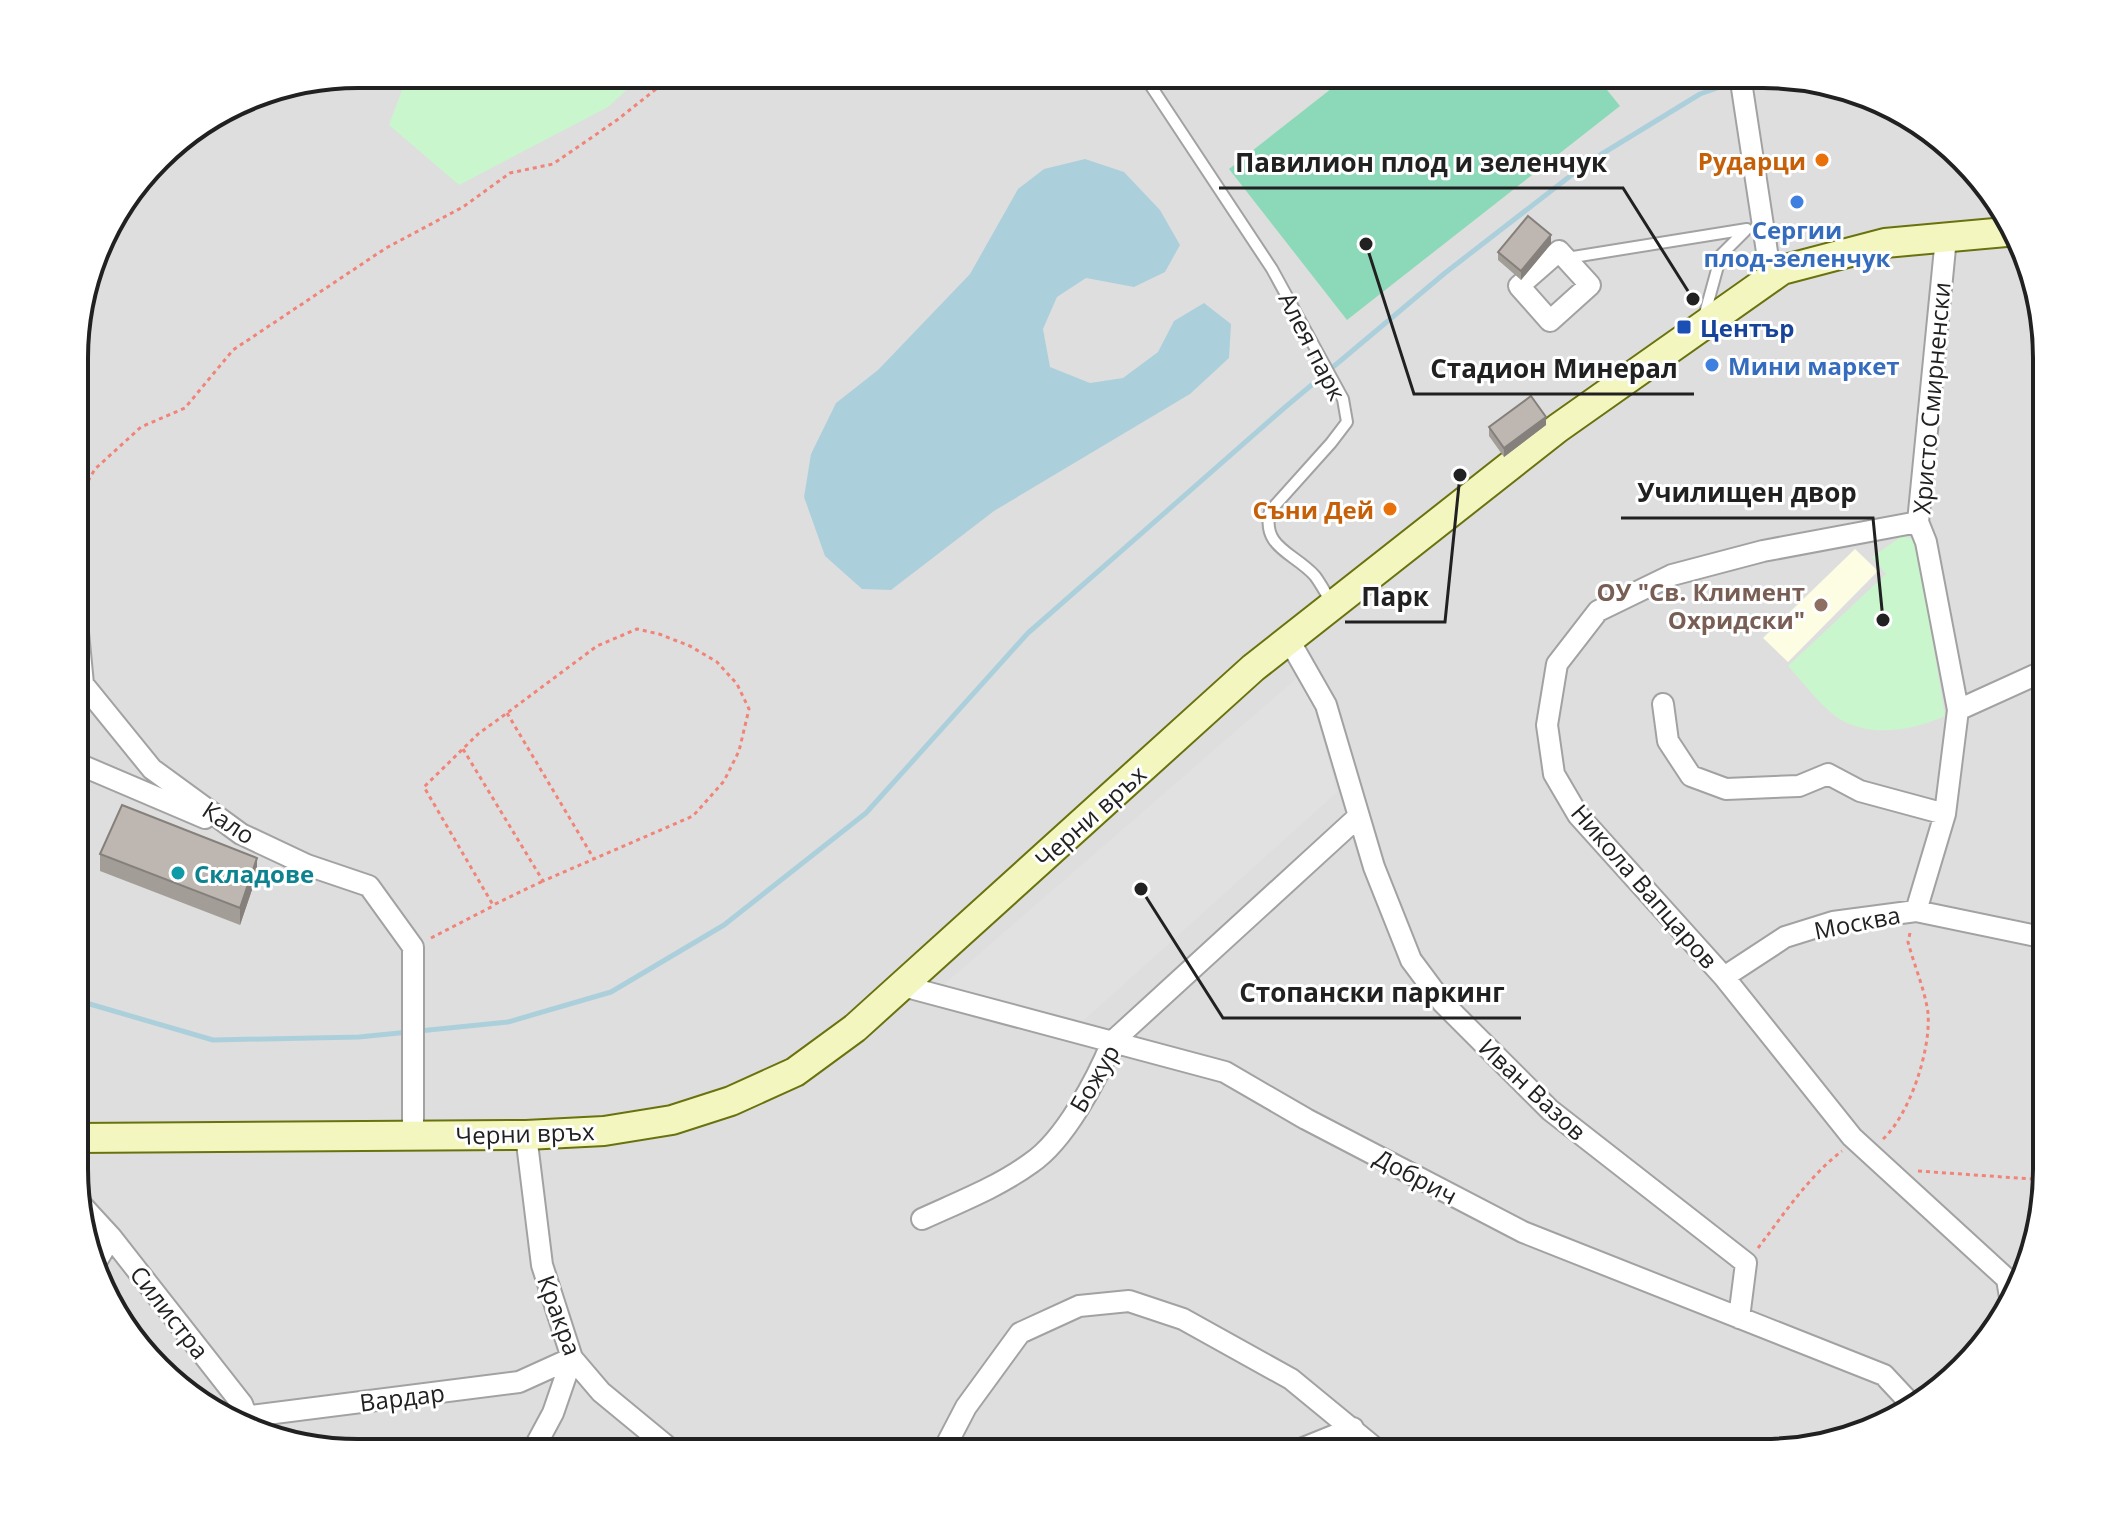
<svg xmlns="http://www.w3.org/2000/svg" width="2121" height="1527" viewBox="0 0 2121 1527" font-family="'Open Sans',sans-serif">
<rect width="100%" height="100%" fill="#f0ede8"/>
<path fill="#dfdede" d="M358,74L1781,75L1871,95L1936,133L2017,232L2046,340V1187L2026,1277L1988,1342L1889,1423L1763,1453L340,1452L250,1432L185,1394L112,1310L76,1205V322L104,232L170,145L250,95Z"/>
<path fill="#fdfde4" d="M1855,549L1878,571L1788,662L1763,638Z"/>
<path fill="#c9f6cc" d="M408,74H492L502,82L524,74H644L608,107L459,185L389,125Z
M1902,536L1916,540L1945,716C1915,729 1879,737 1847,723C1824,712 1805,684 1788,666L1886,574L1872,557Z"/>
<path fill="#8cd9ba" d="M1350,74L1595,75L1620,106L1347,320L1229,169Z"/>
<path fill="#e1e1e1" d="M1297,678L1312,696L1337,792L1083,1021L941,987Z"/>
<path fill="#acd0db" d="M1085,159L1124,172L1160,210L1180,245L1165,272L1134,287L1086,278L1057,297L1043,329L1050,367L1090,383L1123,378L1158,352L1174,321L1204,303L1231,324L1229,358L1190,394L994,511L891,590L862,589L825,556L804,497L811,454L836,403L878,370L970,274L1018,189L1044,169Z"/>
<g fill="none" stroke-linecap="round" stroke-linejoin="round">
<path stroke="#acd0db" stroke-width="5" d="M76,1000L213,1040L359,1037L409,1032
M419,1031L508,1022L611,992L724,925L866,813L1028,633L1283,409L1445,273L1587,163L1700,94L1734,82"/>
<defs>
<path id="lane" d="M1143,74L1272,269L1343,399L1347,422L1331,443L1270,511C1261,548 1295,553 1315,576C1321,584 1327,595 1332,604
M1567,258L1747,229
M1704,317L1721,255L1745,231"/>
<path id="street" d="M1740,75L1771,278
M1559,251L1590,285L1550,321L1519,286Z
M1918,522L1763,551L1672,575L1598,611L1557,664L1547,725L1554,774L1578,815L1724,977L1852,1137L2007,1279L2011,1303
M76,612L83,684L152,769L241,834L307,865L369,886L413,947V1136
M1289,640L1326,705L1374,867L1411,960L1443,1003L1550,1110L1746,1263L1739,1318
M1663,704L1668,741L1691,776L1726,789L1799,786L1828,774L1860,791L1945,814
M1958,710L2046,670
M76,763L205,818
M1916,911L1945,814L1958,710L1926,542L1918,522L1946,238
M1724,977L1785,937L1833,922L1916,911L2046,938
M903,986L1225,1072L1306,1119L1523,1232L1884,1375L1912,1405
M526,1135L542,1265L572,1358L601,1392L675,1453
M76,1199L111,1237L242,1404L253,1432
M922,1219C959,1202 998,1187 1031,1163C1065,1140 1097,1079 1112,1042L1359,816
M96,1262L111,1237
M228,1419L519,1382L572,1358
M532,1452L553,1413L572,1358
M942,1453L966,1407L1020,1333L1079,1306L1129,1301L1183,1319L1291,1379L1381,1453
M1291,1453L1353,1428"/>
<path id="secondary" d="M76,1138L526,1135L604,1131L672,1120L731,1101L795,1072L855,1028L1253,668L1558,428L1782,270L1885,243L2017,231"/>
</defs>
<use href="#lane" stroke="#a2a2a2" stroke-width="14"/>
<use href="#street" stroke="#a2a2a2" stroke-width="24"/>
<use href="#secondary" stroke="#69720d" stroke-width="32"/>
<path stroke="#f18479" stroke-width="3" stroke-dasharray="4 4" stroke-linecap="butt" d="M76,502L95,469L141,427L185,408L233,350L386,248L463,207L510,173L553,164L617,120L675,74
M507,713L594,859
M463,749L543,881L693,816L724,781L739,751L749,709L737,684L717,662L690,646L659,634L637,629L597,646L507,713L478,734L424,787L493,905L543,881
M431,938L495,905
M1883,1139C1910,1114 1931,1050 1928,1013C1925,990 1914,965 1908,942L1910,933
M1918,1171L2046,1180
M1758,1248C1784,1214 1808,1177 1842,1151"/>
<use href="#lane" stroke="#fff" stroke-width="10"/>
<use href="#street" stroke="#fff" stroke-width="20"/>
<use href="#secondary" stroke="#f4f6c0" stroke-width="28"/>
</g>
<path fill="#a39d98" d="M1551,244L1521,280L1498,260V252Z
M1546,425L1504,457L1489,436V427Z
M100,854L257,875L240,925L100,871Z"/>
<path fill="#85807c" d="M1551,235V244L1521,280V271Z
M1546,417V425L1504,457V448Z
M257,858V875L240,925V908Z"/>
<path fill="#beb7b1" stroke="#85807c" stroke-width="2" d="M1528,216L1551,235L1521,271L1498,252Z
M1531,396L1546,417L1504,448L1489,427Z
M122,805L257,858L240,908L100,854Z"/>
<g fill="#e8710a" stroke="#fff" stroke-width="3">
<circle cx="1822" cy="160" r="8"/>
<circle cx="1390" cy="509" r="8"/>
</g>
<g fill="#3f7fe0" stroke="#fff" stroke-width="3">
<circle cx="1797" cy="202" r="8"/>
<circle cx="1712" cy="365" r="8"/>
</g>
<rect fill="#1a4fb4" stroke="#fff" stroke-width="3" x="1676" y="319" width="16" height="16" rx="4"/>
<circle fill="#8d6e63" stroke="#fff" stroke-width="3" cx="1821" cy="605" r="8"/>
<circle fill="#0f9aa8" stroke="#fff" stroke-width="3" cx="178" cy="873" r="8"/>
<g text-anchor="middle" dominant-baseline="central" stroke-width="6" stroke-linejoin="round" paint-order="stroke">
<g font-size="24" font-weight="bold" fill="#c56008" stroke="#fff" text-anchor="end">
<text x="1806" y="160">Рударци</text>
<text x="1374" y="509">Съни Дей</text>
</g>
<g font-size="24" font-weight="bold" fill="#366cbe" stroke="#fff">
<text x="1797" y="229">Сергии<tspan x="1797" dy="28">плод-зеленчук</tspan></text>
<text x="1728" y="365" text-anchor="start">Мини маркет</text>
</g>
<g font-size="24" font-weight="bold" fill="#164399" stroke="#fff" text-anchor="start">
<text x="1700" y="327">Център</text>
</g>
<g font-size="24" fill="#212121" stroke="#fff">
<text transform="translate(1313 346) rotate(63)">Алея парк</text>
<text transform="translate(1931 398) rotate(-85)">Христо Смирненски</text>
<text transform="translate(1090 816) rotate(-42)">Черни връх</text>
<text transform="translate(229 822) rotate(33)">Кало</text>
<text transform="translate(1645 886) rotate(49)">Никола Вапцаров</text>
<text transform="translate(1857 922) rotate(-11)">Москва</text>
<text transform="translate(1094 1078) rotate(-60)">Божур</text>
<text transform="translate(1533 1089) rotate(43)">Иван Вазов</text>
<text transform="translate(525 1133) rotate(-2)">Черни връх</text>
<text transform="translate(1416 1176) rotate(28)">Добрич</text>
<text transform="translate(170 1312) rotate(52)">Силистра</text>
<text transform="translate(560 1315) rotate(70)">Кракра</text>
<text transform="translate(402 1397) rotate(-7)">Вардар</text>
</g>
<g font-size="24" font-weight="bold" fill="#785e54" stroke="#fff" text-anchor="end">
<text x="1805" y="591">ОУ "Св. Климент<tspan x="1805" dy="28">Охридски"</tspan></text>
</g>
<g font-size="24" font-weight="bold" fill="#0d838f" stroke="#fff" text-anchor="start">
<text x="194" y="873">Складове</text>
</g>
</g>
<path d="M0 0H2121V1527H0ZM358 88H1763A270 270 0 0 1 2033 358V1169A270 270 0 0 1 1763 1439H358A270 270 0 0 1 88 1169V358A270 270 0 0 1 358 88Z" fill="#fff" fill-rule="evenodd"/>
<path fill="none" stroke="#212121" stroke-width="4" d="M358 88H1763A270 270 0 0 1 2033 358V1169A270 270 0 0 1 1763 1439H358A270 270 0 0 1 88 1169V358A270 270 0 0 1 358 88Z"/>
<path fill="none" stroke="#212121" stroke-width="3" d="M1693 299L1623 188H1219M1366 244L1414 394H1694M1883 620L1873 518H1621M1460 475L1445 622H1345M1141 889L1223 1018H1521"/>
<g fill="#212121" stroke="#fff" stroke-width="3">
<circle cx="1693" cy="299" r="8"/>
<circle cx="1366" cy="244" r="8"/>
<circle cx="1883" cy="620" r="8"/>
<circle cx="1460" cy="475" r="8"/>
<circle cx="1141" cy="889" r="8"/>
</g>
<g font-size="26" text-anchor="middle" font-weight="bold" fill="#212121" stroke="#fff" stroke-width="6" stroke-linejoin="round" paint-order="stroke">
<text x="1421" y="172">Павилион плод и зеленчук</text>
<text x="1554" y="378">Стадион Минерал</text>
<text x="1747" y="502">Училищен двор</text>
<text x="1395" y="606">Парк</text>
<text x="1372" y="1002">Стопански паркинг</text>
</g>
</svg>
